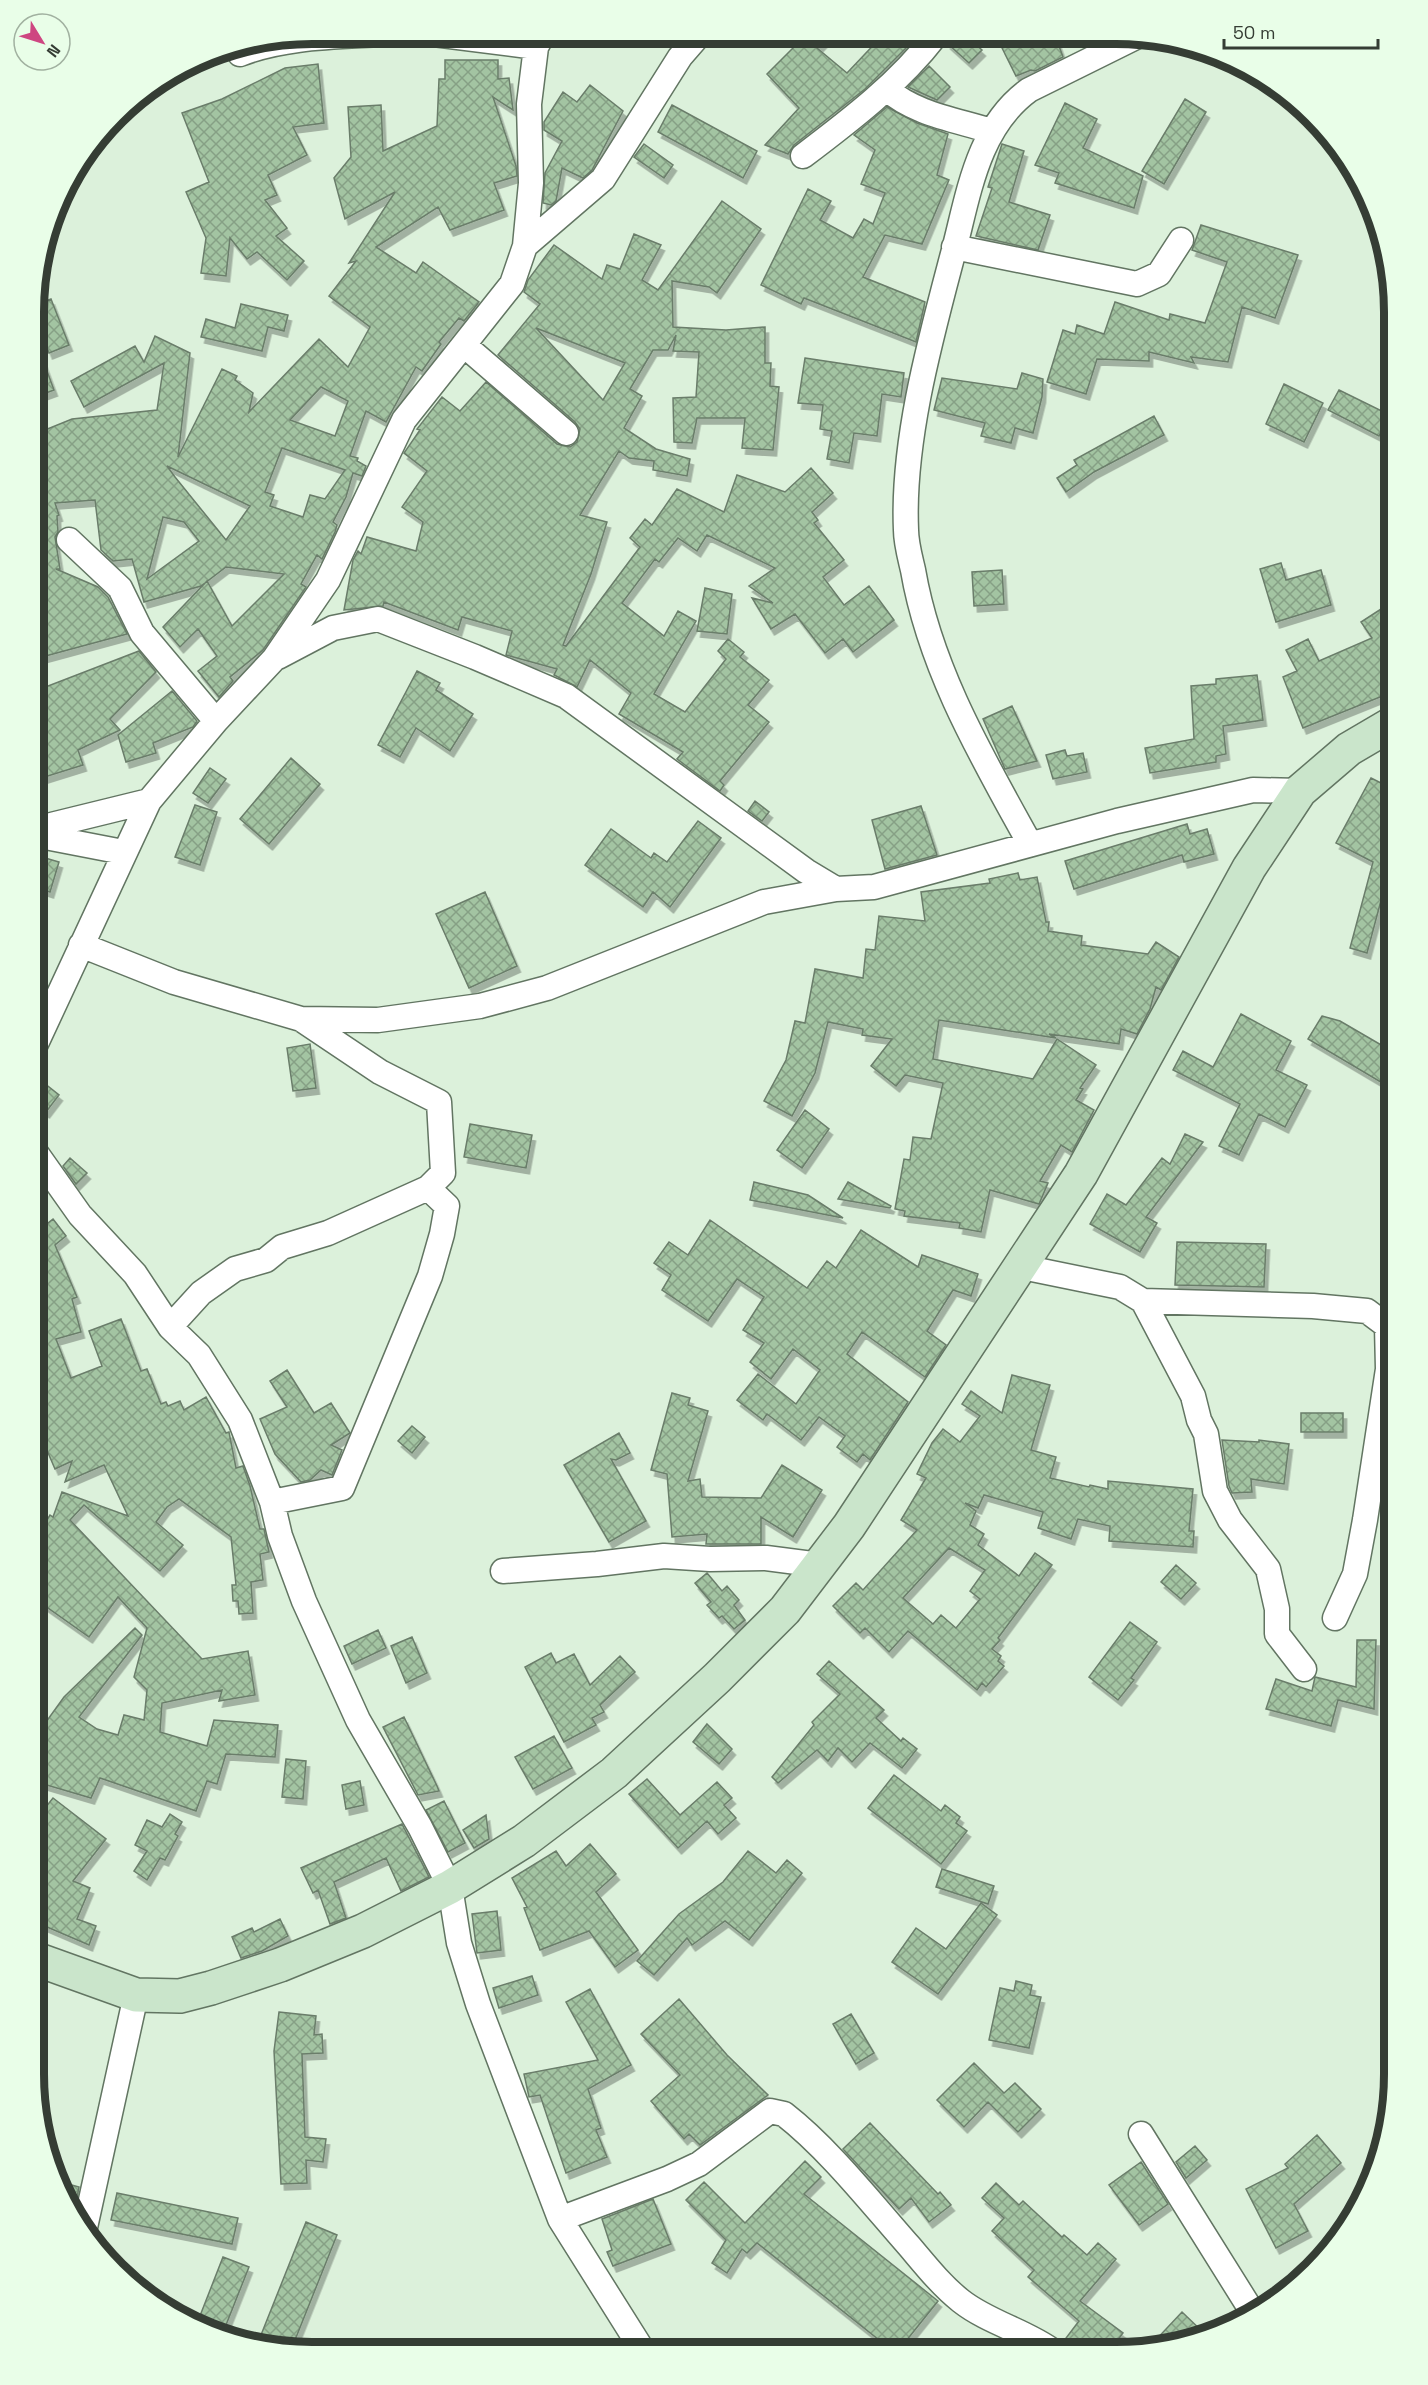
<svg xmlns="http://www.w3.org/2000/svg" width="1428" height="2385" viewBox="0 0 1428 2385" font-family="'Space Grotesk',sans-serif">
<defs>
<pattern id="building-cross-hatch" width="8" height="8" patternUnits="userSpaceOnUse" patternTransform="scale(1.5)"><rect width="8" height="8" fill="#a3c4a2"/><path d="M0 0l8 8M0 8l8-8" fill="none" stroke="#86a085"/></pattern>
<filter id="shadow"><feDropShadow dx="3.5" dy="6" stdDeviation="0" flood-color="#0004"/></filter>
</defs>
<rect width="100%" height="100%" fill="#dcf1db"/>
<path fill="url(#building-cross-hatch)" stroke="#6a7d6a" stroke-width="1.5" fill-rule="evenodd" filter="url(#shadow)" d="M807,34H831L817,48L847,73L883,35H894L907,47L865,89L794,145L788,154L765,145L799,108L767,74Z
M950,35H965L982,50L969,63L947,43Z
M1036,35H1055L1063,57L1035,71L1031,70L1016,76L1002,48Z
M445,60H498V79L509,78L513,110L493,97L516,166L517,176L494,183L504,210L450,230L438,207L376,247L416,273L423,262L479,302L464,321L459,318L439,342L441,344L422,371L416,367L386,422L366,411L350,456L358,458L357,461L366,466L362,476L353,473L346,497L333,522L337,525L335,532L322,559L317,555L301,584L306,587L263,650L230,677L233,681L219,697L198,671L217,656L198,629L180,647L163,627L207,581L232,626L284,574L226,567L201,586L144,602L132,559L113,561L101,550L95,500L55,503L59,515L57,516L58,532L55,537L60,569H56L98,587L108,597L127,634L38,658L35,645V483L47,479L35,449V434L72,419L157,410L164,363L84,407L71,381L135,346L144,362L155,336L190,353L178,457L222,369L237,376L235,380L253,393L249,412L319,339L348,367L370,327L329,296L356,261L349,263L395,192L345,219L334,178L351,157L348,107L381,105L383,151L437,126L439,79H445ZM321,387L348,401L335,436L290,420ZM282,448L345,470L325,499L310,495L303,517L270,506L274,495L265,492ZM167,466L250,506L226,540L175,477ZM163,517L184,522L199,541L147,579Z
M318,64L324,123L293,127L307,155L268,175L277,195L265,200L287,228L276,236L304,261L287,280L257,252L247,259L230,238L226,276L201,273L206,238L186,192L209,182L182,113L222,99L285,68Z
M929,66L950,87L937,100L908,87Z
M590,85L623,111L592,170L583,178L562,168L556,201L551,205L543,203L545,173L562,141L544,130V122L563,92L577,102Z
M1185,99L1206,112L1164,184L1142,171Z
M1065,103L1097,119L1083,148L1143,176L1134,208L1055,183L1059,173L1035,165Z
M672,105L757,151L743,178L658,132Z
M887,107L917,123L948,134L937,175L949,180L922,244L885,235L863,277L925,302L916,342L804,298L801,304L761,285L808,189L831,201L820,220L853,238L864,219L873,224L885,193L861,184L875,150L854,135Z
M644,144L673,165L664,178L634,157Z
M1002,144L1024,151L1009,202L1050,215L1038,250L976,236L992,188L988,187Z
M722,201L761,229L717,293L709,287L672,281L673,327L726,330L765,327V363H771L770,386L779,387L773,450L742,448L745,418H697L692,443L674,442L673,398L696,397L699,352L673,351L676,335L668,350H653L630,389L642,396L624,428L656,449L690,459L687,476L653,470L654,461L629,458L619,451L580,515L607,522L591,574L563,645L566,646L640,547L630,538L645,519L652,525L677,489L724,512L737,475L785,492L811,468L833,493L812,512L818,520L814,523L844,560L823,577L844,605L869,586L894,620L853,652L843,639L825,653L795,614L771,629L752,598L773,603L749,586L775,568L707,535L697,551L678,538L659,562L655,559L622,603L664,636L678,611L696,621L654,694L685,712L726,659L718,651L728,639L744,652L740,657L769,680L748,705L769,722L720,781L724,785L720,791L677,759L683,752L619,714L631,693L590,660L577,687L554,675L557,669L506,655L512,631L462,617L458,630L384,602L383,606L344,610L353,560L358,551L361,554L367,537L416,551L423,522L402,507L427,471L404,453L420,430L417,429L442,397L460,411L486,382L557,444L570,447L577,442L580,429L575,422L498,355L540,304L524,292L528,280L554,245L602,279L607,265L620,269L634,234L661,245L642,280L658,290ZM536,328L625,363L603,400Z
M1201,225L1298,255L1275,318L1242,307L1228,362L1191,357L1194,363L1149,352V361L1097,359L1086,394L1047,382L1063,330L1075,334L1077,325L1104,334L1115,302L1169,320L1170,314L1205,323L1227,262L1192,250Z
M51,299L69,345L49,353L35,317V305Z
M241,304L288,315L284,331L268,327L262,351L201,337L206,319L235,328Z
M37,344L54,390L35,397V345Z
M805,358L904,373L901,397L882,394L877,436L854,433L849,463L827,459L832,431L820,429L823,405L798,403Z
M1022,373L1043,379L1042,397L1033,433L1015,428L1011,443L981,436L985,423L934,410L942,378L1017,389Z
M1284,384L1323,403L1304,442L1266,424Z
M1339,390L1390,415L1379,436L1328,410Z
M1154,416L1164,435L1094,472L1066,492L1057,478L1077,465L1074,460Z
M1281,563L1286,580L1321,570L1331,605L1276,622L1260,569Z
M1002,570L1004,604L974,606L972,572Z
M705,588L732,594L727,634L697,631Z
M1395,600V691L1303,728L1283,677L1297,671L1286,650L1308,639L1319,661L1372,638L1361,622Z
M139,651L156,672L110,719L120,730L78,750L83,765L35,780V691Z
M417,671L440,683L436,690L473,714L450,751L416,728L400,757L378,745Z
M1257,675L1263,720L1223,726L1226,754L1216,756V762L1150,773L1145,748L1194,739L1191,686L1216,684V679Z
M172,691L197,721L193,727L153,743L156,753L126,762L118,735Z
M1012,706L1037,761L1005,769L983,719Z
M1065,750L1067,756L1083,753L1087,772L1053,779L1046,755Z
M291,758L320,784L269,844L240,819Z
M210,768L226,779L208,803L193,793Z
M1371,778L1395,790V864L1387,878L1367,953L1350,948L1373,862L1336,843Z
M755,801L769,812L762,821L748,811Z
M195,805L217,812L200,865L175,857Z
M921,806L937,855L885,869L872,820Z
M698,821L721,838L670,907L653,892L643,907L585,865L611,829L651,858L654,853L667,862Z
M1187,824L1190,834L1207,829L1214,854L1184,862L1182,855L1074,889L1065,861Z
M35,855L59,862L50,892L35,887Z
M1018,873L1020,880L1037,877L1046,922H1049L1048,931L1082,936L1081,945L1148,954L1156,942L1179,957L1161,990L1156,987L1150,1009L1137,1034L1121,1029L1119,1044L1049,1034L1056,1038L939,1020L933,1059L1033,1079L1057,1039L1096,1065L1080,1088L1083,1089L1076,1100L1094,1110L1072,1152L1061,1145L1040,1181L1048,1183L1039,1204L990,1190L981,1232L959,1228L960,1223L904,1216L905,1211L895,1209L904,1159L910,1160L913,1137L931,1139L943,1083L905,1075L896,1086L871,1066L892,1039L862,1035L863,1029L828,1022L815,1073L792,1116L764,1101L786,1060L795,1021L805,1023L815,969L863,978L866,949L875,950L879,916L925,921L921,892L990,883L989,879Z
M485,892L517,966L469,988L436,914Z
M1241,1014L1291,1041L1276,1070L1307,1085L1285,1127L1259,1114L1239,1155L1219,1146L1240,1104L1173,1070L1183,1051L1213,1067Z
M1322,1016L1340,1021L1395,1053V1065L1384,1084L1308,1039Z
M310,1044L316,1088L293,1091L287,1048Z
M34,1075L59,1095L46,1112L34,1103Z
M805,1110L829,1129L802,1168L777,1150Z
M470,1124L532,1135L526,1168L464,1157Z
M1185,1134L1203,1142L1146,1217L1157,1223L1140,1252L1090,1224L1107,1194L1126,1205L1162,1158L1170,1164Z
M70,1158L87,1173L76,1184L63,1166Z
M754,1182L808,1195L843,1218L750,1200Z
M848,1182L891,1206L890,1208L838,1199Z
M53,1219L66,1236L55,1245L77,1297L72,1299L81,1332L56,1339L71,1378L102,1366L89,1331L121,1319L141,1371L147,1369L161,1404L166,1402L168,1406L180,1401L184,1410L206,1397L226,1433L229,1432L236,1468L243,1466L250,1486L260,1529H264L267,1543L269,1552L260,1554L263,1580L251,1582L253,1613L239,1614L238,1601H233L232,1585H236L231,1537L179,1499L167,1507L156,1522L183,1545L160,1571L84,1505L70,1520L202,1659L248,1651L255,1695L219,1701L222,1690L162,1703L160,1732L207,1746L214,1720L278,1725L275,1757L226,1754L217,1784L207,1781L196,1811L100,1778L91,1798L33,1781V1740L64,1697L135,1628L142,1635L79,1717L97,1729L118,1735L124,1715L144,1720L147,1690L134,1677L147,1628L118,1597L89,1637L34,1598V1541L50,1515L53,1517L62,1492L128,1516L104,1465L65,1482L72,1461L55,1469L40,1434L34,1435V1234Z
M710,1220L807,1288L827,1261L836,1268L861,1230L918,1267L922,1255L978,1274L971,1296L953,1290L927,1331L946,1345L925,1377L862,1332L847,1354L908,1402L870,1460L863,1454L857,1462L837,1447L845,1436L819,1417L801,1440L767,1414L763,1420L737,1400L758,1374L796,1404L820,1370L793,1349L771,1379L750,1362L764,1343L743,1330L764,1297L737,1279L708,1321L662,1290L671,1275L654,1263L669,1242L688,1255Z
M1177,1242L1266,1244L1264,1287L1175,1285Z
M287,1370L314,1413L331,1403L350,1433L331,1445L342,1450L332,1475L321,1470L310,1480L301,1482L275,1454L260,1419L287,1407L270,1381Z
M1012,1375L1050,1385L1031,1450L1056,1457L1050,1478L1089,1487L1090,1485L1108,1489V1481L1193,1489L1189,1531H1194L1193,1547L1109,1541L1110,1526L1078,1519L1071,1539L1038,1528L1043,1512L984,1495L978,1508L965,1503L976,1511L970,1525L984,1534L978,1545L1019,1576L1035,1553L1052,1565L998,1638L1000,1640L992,1649L1001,1656L998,1661L1004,1666L986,1687L982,1683L977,1690L908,1631L889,1652L865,1628L860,1633L833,1606L856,1583L863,1590L917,1530L901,1520L926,1478L917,1474L932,1443L943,1429L960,1442L980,1416L962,1404L971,1391L1002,1413ZM949,1548L985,1570L970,1591L980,1599L956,1628L941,1615L933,1624L903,1598Z
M672,1393L690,1398L688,1405L708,1411L688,1481L700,1479L702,1497L761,1498L782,1465L822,1490L793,1537L761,1517V1544H706L707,1534L672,1537L667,1474L651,1470Z
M1301,1413H1343V1432H1301Z
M412,1426L425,1437L412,1453L398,1441Z
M619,1433L630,1453L616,1460L611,1459L646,1521L609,1542L564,1465Z
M1222,1440L1259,1442V1440L1289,1444L1284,1484L1251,1479L1252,1492L1232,1493L1229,1486Z
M1176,1565L1196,1583L1181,1599L1161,1582Z
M707,1573L722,1591L727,1586L739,1600L734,1605L745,1620L734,1629L722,1616L719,1618L707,1605L711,1602L695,1583Z
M1130,1622L1157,1642L1131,1678L1134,1680L1118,1700L1089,1677Z
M378,1630L386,1648L352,1664L344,1646Z
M412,1637L427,1673L406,1683L391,1646Z
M1357,1640H1376L1374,1709L1338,1700L1331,1726L1266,1709L1276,1679L1312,1691L1315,1677L1356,1687Z
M551,1653L556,1663L574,1654L590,1685L620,1656L635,1672L600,1705L604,1712L592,1718L596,1725L564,1742L525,1667Z
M829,1661L884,1710L876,1718L901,1741L903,1738L917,1749L902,1768L870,1743L852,1762L838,1748L828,1761L817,1750L778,1783L772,1777L814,1725L812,1722L840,1694L817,1674Z
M404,1717L437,1786L439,1791L418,1795L383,1727Z
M707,1724L732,1749L719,1764L693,1742Z
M554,1736L572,1768L533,1789L515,1757Z
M286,1759L306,1761L303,1799L282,1797Z
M894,1775L941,1811L945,1805L960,1817L956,1823L967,1831L941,1864L868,1808Z
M647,1779L680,1815L717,1782L732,1798L724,1805L736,1818L718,1834L707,1821L678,1848L629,1794Z
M360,1781L364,1805L346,1809L342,1785Z
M53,1798L106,1839L73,1881L90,1888L77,1919L96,1926L89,1945L33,1921V1823Z
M444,1801L465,1843L448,1852L426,1810Z
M170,1814L182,1822L175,1834L178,1836L165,1860L160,1858L147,1880L134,1871L147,1851L135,1845L147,1820L162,1827Z
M486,1815L489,1839L474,1848L463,1830Z
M402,1824L429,1877L401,1891L386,1858L334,1882L346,1918L330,1924L318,1890L313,1893L301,1868Z
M590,1844L616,1874L596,1892L638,1950L615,1967L589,1931L540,1950L524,1908L527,1907L512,1878L556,1851L566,1866Z
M748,1851L776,1873L787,1860L802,1873L749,1940L725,1921L692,1945L687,1938L654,1975L637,1961L679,1914L723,1882Z
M942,1869L994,1886L988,1904L936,1887Z
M981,1903L997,1915L938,1994L892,1962L916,1928L946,1949Z
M497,1911L501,1950L477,1953L472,1914Z
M280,1919L288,1936L262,1951L241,1958L232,1937L252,1928L254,1932Z
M532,1976L538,1995L499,2008L493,1988Z
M1016,1981L1032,1985L1030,1995L1041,1997L1029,2048L989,2040L1000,1988L1014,1991Z
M590,1989L631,2065L588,2089L601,2128L596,2130L607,2157L566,2173L540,2095L529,2097L524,2074L598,2060L566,2002Z
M679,1999L727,2055L768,2095L700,2145L689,2134L684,2139L651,2101L680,2075L641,2034Z
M279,2012L316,2016L314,2035L322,2034L323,2053L302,2054L305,2137L326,2139L323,2162L306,2160L307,2183L281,2184L274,2051Z
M851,2014L874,2053L856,2064L833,2024Z
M974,2063L1004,2093L1015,2083L1041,2109L1018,2132L988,2102L964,2127L937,2100Z
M870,2123L938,2194L940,2192L951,2205L929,2222L911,2198L899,2209L843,2149Z
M1317,2135L1341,2163L1294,2204L1308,2231L1276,2248L1246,2189L1288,2168L1285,2164Z
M1195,2146L1207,2160L1186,2178L1176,2162Z
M805,2161L821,2177L804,2194L938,2301L898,2351H893L757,2243L747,2253L742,2249L727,2273L712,2263L726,2240L686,2200L704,2182L745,2223Z
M1141,2162L1168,2204L1139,2225L1109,2185Z
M54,2180L79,2187L74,2213L63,2195Z
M996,2183L1019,2205L1023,2201L1062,2237L1064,2235L1087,2255L1098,2243L1116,2259L1080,2301L1123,2333L1109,2352H1084L1066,2338L1079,2321L1028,2277L1034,2270L992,2231L1004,2218L982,2198Z
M117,2193L238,2218L232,2244L111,2220Z
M653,2199L671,2244L613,2266L607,2252L612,2250L602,2219Z
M306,2222L337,2235L291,2350H276L257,2345Z
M223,2257L249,2267L222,2335L196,2326Z
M1182,2312L1205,2334L1151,2345Z"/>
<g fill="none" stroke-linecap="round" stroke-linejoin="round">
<defs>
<path id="minor" d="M426,33L536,47
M240,54C288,35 345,37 397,33
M887,89C914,114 957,120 991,131
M803,156C852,119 899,83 936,35
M525,246L603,179L680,57L700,34
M954,247L1137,284L1159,274L1181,240
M464,345L566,433
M69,540L120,588L142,633L216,721
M278,657L333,628L378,619L475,657L566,696L806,871L836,889L874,887L1117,821L1253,790L1300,791
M35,829L149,801
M35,835L123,852
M1030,844C982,757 930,669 913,570C910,557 906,543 906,530C902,440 931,337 954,250C969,192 978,127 1029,90L1140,35
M81,945L174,982L301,1019L378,1020L480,1006L547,988L764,902L836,889
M301,1019L380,1072L439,1102L443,1173L428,1188
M34,1048L149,801L216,721L274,659L328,580L404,420L512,284L525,246L531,183L529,104L536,47L543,34
M34,1150L80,1215L135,1274L170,1327L199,1355L240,1420L272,1502L280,1536L304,1601L358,1720L420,1827L450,1887L459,1943L478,2004L560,2219L643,2351
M1022,1267L1120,1287L1143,1301L1193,1396L1199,1420L1206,1434L1215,1491L1230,1520L1268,1569L1277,1609V1634L1304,1669
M1143,1301L1313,1306L1367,1311L1387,1326L1388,1369L1365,1520L1355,1574L1335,1618
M170,1327L201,1293L235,1269L266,1260L282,1247L328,1233L428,1188L447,1206L442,1234L430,1276L342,1488L272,1502
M503,1571L597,1564L664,1556L710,1559L766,1558L820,1565
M1141,2134L1253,2313
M560,2219L667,2179L699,2164L770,2111L784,2114C829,2149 872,2204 910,2247C926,2266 942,2286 961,2301C989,2323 1026,2331 1054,2352
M84,2232L136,1995"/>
<path id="secondary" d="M33,1958L136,1995L180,1996L211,1988L280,1965L363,1931L450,1887L524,1841L614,1773L717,1678L785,1610L849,1526L1081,1174L1249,868L1300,791L1349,749L1395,722"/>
</defs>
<use href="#minor" stroke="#627562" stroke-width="27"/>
<use href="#secondary" stroke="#627562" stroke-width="36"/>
<use href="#minor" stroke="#fff" stroke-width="24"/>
<use href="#secondary" stroke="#cae5cb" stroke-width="33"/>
</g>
<path d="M0 0H1428V2385H0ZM312 44H1116A268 268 0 0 1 1384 312V2074A268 268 0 0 1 1116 2342H312A268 268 0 0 1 44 2074V312A268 268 0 0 1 312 44Z" fill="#e9fee8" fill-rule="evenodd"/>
<path fill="none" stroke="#353d34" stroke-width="8" d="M312 44H1116A268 268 0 0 1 1384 312V2074A268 268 0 0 1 1116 2342H312A268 268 0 0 1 44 2074V312A268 268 0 0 1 312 44Z"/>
<g transform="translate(42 42) rotate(128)"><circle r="28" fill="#e9fee8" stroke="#a1b1a0" stroke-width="1.5"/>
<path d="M0-4.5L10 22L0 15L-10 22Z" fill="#ce4681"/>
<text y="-9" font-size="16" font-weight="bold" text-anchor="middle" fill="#353d34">N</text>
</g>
<path d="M1224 39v9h154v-9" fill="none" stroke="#353d34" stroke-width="3"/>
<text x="1233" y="39" font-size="18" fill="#353d34" stroke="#e9fee8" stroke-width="4.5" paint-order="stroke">50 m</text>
</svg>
